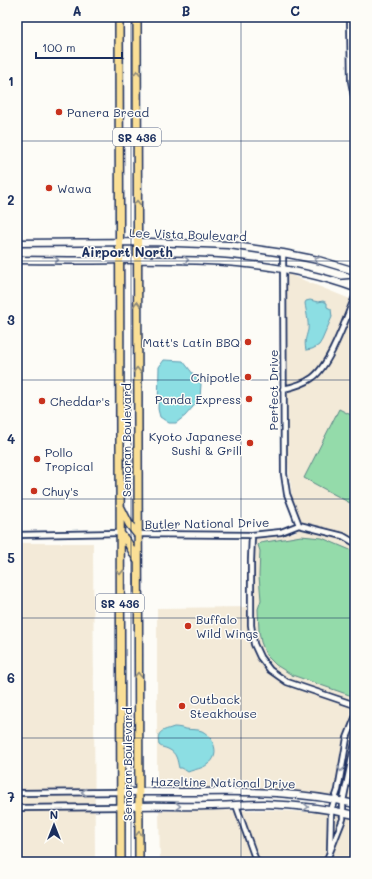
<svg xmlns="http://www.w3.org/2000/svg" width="372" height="879" viewBox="0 0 372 879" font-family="Mali,sans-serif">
<rect width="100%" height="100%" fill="#fdfcf7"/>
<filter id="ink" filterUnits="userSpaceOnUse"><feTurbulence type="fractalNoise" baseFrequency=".025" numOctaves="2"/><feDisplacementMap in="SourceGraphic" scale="8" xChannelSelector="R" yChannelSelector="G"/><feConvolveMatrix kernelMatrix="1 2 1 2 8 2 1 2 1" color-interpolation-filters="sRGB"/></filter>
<g filter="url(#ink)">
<path fill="#f3ead8" d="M286,273L355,301V802L340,798L157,791V608L253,607L254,538L296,532L287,454Z
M17,543H93L95,862H17Z
M272,810L337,814L355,819V862H160L159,811Z"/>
<path fill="#94dbaa" stroke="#588584" d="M17,160L19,163V230L17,234Z
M339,409L355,417V495L350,503L304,478Z
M301,536L322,538L355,552V697L292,675L276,665L266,655L261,642L259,631L258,609L261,600L259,576L260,551L258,545L260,543Z"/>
<path fill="#8cdee3" stroke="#5f98ae" d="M310,300L318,302L323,301L327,303V307L331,309L332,317L322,340L319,345L316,347L312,349L306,350C304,341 306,338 308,330C309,321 306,312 305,303L306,301Z
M164,360L183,361L201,384L200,399L185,416L176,423H169L160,417L158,409L159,367Z
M174,727C178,727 182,728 186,729C191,730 197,729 202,731C214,737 221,756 208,764C202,769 195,769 188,772L182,768H179C177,760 177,753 168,749C164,747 162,748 159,745C156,730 163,731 174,727Z"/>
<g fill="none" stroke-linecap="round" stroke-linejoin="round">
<defs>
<path id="street" d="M350,17L351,81L355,101
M283,253L284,474L287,494L299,525
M283,389C293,387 304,384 312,378C330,366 346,318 355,297
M299,525L343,536L355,543
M137,534L252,535L281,532L299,525
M17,535L120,533
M252,535L251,561V625L254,644L260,657L270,670L287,682L355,705
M17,793L121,792
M236,805L255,858L258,862
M17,808L121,807
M330,850L331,810L338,790L347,738L355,718
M326,862L343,819V801L355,743"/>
<path id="secondary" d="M17,243L150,242L229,245L283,253L318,260L355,271
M17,260C51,260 84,261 118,260C197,259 279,260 355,288
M343,283L355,282
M121,792C146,792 172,792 197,792C250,791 303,792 355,804
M121,807C150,804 178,807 206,806C226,806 245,804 264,804C295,805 325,808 355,815"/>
<path id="primary" d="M119,17L121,862
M137,17L139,862
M121,508L129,524L137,534
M120,533L128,543L137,560"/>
</defs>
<use href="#street" stroke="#1b2f5e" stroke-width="8"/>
<use href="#secondary" stroke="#1b2f5e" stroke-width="9"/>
<use href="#primary" stroke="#1b2f5e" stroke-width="10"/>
<use href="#street" stroke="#fdfcf7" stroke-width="4.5"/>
<use href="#secondary" stroke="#fdfcf7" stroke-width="6"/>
<use href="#primary" stroke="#fadf96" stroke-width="7"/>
</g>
<defs><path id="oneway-chevron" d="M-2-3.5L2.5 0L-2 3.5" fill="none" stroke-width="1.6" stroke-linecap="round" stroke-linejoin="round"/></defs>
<g stroke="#8a877a">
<use href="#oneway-chevron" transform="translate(137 73) rotate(-90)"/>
<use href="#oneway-chevron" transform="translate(137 203) rotate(-90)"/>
<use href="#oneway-chevron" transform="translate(137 304) rotate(-90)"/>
<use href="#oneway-chevron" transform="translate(137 370) rotate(-90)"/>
<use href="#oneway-chevron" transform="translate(120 572) rotate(90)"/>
<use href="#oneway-chevron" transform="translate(138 675) rotate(-90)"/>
<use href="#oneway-chevron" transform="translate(139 834) rotate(-90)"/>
</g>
<g stroke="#8c96aa">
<use href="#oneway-chevron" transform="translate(56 260)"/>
<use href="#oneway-chevron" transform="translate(186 260) rotate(2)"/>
<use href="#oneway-chevron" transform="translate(317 260) rotate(-166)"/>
<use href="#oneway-chevron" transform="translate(341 769) rotate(100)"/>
<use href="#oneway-chevron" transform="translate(84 792) rotate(180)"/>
<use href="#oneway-chevron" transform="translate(178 806) rotate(1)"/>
<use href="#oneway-chevron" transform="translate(306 807) rotate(4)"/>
</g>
</g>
<path fill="none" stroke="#1b2f5e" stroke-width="1" stroke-opacity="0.55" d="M131,17V862M241,17V862M17,141H355M17,261H355M17,380H355M17,499H355M17,618H355M17,738H355"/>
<g fill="#c8321e" stroke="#fdfcf7" stroke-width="1.5">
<circle cx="59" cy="112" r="4"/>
<circle cx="49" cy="188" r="4"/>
<circle cx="248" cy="342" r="4"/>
<circle cx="248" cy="377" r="4"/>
<circle cx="249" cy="399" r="4"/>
<circle cx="42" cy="401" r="4"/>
<circle cx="250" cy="443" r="4"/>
<circle cx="37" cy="459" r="4"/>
<circle cx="34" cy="491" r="4"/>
<circle cx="188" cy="626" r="4"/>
<circle cx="182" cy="706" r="4"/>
</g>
<g text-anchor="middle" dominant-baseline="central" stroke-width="3" stroke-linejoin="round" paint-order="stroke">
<g fill="#fdfcf7" stroke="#5f6c8c" stroke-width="1">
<rect x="113" y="128" width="48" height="18" rx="3"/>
<rect x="96" y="594" width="48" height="18" rx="3"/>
</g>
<g font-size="11" font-weight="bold" fill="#1b2f5e">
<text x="137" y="137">SR 436</text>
<text x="120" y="603">SR 436</text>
</g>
<g font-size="12" fill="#1b2f5e" stroke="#fdfcf7" text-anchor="start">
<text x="67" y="112">Panera Bread</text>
<text x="57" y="188">Wawa</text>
<text x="240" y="342" text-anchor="end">Matt's Latin BBQ</text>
<text x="240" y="377" text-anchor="end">Chipotle</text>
<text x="241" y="399" text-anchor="end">Panda Express</text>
<text x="50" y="401">Cheddar's</text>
<text x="242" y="436" text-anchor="end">Kyoto Japanese<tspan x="242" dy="14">Sushi &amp; Grill</tspan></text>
<text x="45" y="452">Pollo<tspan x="45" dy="14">Tropical</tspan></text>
<text x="42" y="491">Chuy's</text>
<text x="196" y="619">Buffalo<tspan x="196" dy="14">Wild Wings</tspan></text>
<text x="190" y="699">Outback<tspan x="190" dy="14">Steakhouse</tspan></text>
</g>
<g font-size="12" fill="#1b2f5e" stroke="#fdfcf7">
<text transform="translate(188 234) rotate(2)">Lee Vista Boulevard</text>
<text transform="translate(273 390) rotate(-90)">Perfect Drive</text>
<text transform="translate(126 440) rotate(-90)">Semoran Boulevard</text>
<text transform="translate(207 523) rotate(-1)">Butler National Drive</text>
<text transform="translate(127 764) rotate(-90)">Semoran Boulevard</text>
<text transform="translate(223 782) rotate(1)">Hazeltine National Drive</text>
</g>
<g font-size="13" font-weight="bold" fill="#1b2f5e" stroke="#fdfcf7">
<text x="127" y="251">Airport North</text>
</g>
</g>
<rect width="372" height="879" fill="none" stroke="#fdfcf7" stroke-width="44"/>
<g transform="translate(54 825)" stroke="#fdfcf7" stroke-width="3" paint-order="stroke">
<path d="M0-3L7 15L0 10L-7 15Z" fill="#1b2f5e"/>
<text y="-6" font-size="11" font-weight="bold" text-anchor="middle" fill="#1b2f5e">N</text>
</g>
<path d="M36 52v6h86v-6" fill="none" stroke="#1b2f5e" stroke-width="2"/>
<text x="42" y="52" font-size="12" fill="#1b2f5e" stroke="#fdfcf7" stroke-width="3" paint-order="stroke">100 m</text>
<rect x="22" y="22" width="328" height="835" fill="none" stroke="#1b2f5e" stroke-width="1.5"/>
<g font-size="13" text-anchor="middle" font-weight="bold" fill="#1b2f5e">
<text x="77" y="16">A</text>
<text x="186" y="16">B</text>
<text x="295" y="16">C</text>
<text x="11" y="86">1</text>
<text x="11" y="205">2</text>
<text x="11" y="325">3</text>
<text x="11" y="444">4</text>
<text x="11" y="563">5</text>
<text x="11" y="683">6</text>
<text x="11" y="802">7</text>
</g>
</svg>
